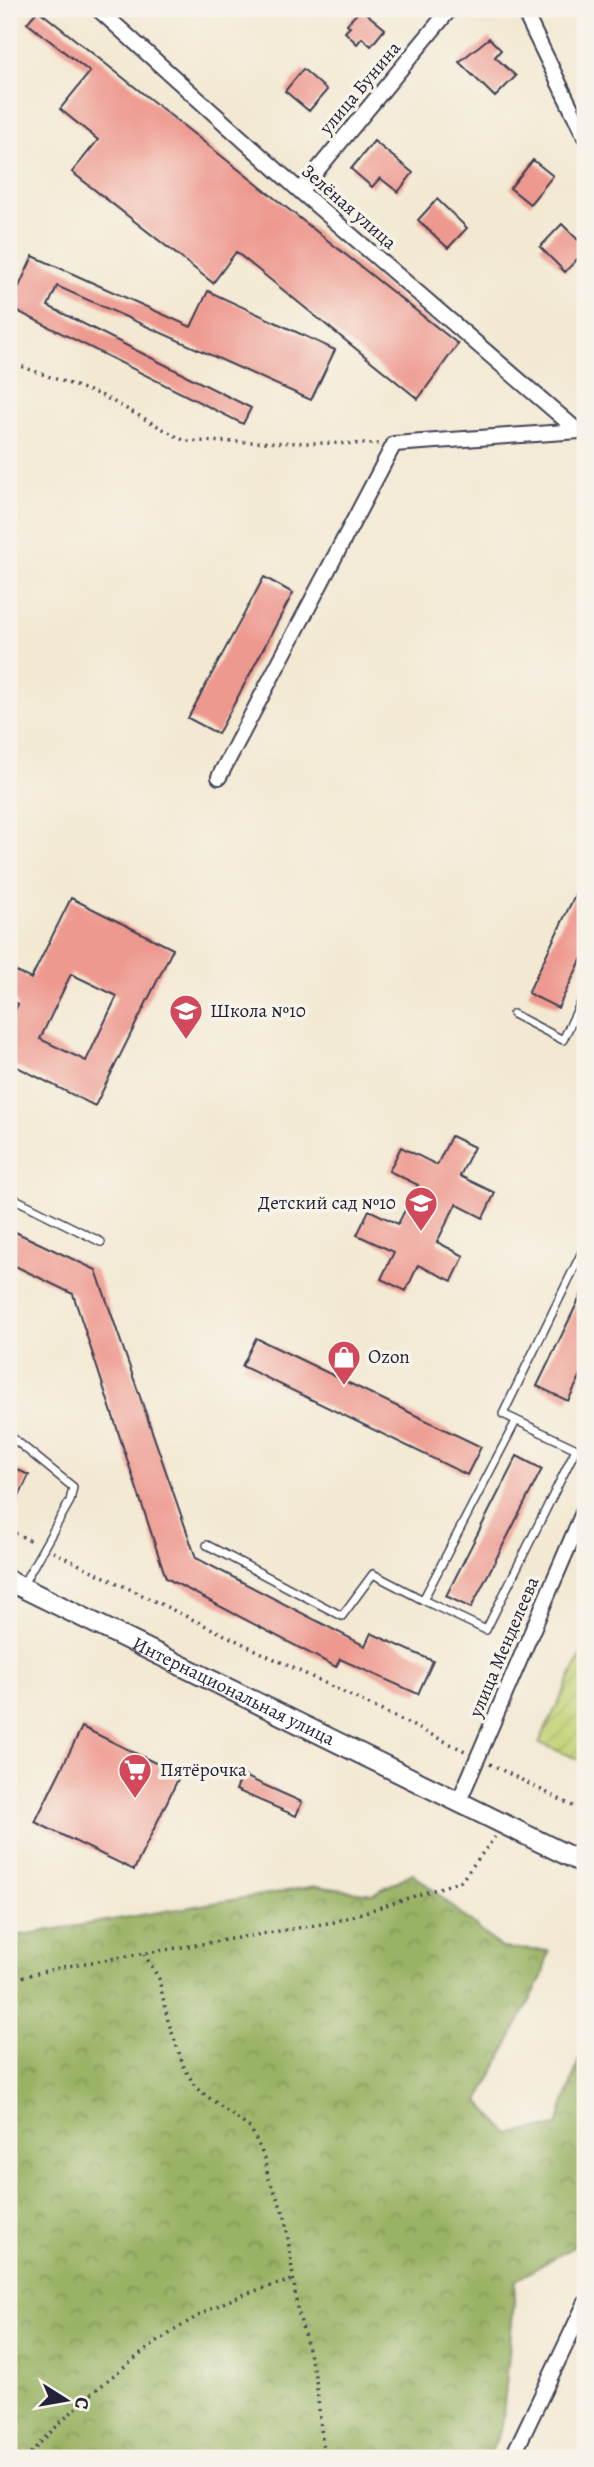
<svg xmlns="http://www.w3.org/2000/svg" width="594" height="2467" viewBox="0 0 594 2467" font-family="Alegreya,serif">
<defs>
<pattern id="forest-crowns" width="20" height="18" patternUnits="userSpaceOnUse" patternTransform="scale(1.75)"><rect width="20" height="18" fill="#99b365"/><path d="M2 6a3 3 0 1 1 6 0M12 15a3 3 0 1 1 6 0" fill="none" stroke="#7c9154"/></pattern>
<pattern id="garden-furrows" width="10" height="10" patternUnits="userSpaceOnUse" patternTransform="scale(1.75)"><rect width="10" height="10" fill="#c2d173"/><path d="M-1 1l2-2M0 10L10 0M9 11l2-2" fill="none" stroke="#a6b364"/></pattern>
</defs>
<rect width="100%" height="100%" fill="#f7f3e8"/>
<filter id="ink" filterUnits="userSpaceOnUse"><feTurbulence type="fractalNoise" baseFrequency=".0143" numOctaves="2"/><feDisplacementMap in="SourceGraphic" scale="14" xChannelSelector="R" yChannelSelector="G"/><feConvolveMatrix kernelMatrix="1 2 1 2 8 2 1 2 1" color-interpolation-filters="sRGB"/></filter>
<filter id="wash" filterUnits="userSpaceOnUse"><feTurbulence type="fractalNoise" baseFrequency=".00686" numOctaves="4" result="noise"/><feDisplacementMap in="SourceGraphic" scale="28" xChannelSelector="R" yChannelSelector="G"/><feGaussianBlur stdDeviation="1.57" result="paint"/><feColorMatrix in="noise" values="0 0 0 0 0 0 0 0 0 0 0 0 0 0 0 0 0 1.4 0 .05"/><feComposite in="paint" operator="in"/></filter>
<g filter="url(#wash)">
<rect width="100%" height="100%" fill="#f3e9d3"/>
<path fill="url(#forest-crowns)" stroke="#5e6a50" stroke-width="2" d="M413,1873L501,1948L549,1951L542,1977L479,2101L509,2134L557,2126L585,2042V2240L516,2280L502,2427L488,2458H9V1937L316,1886L373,1894Z"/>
<path fill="url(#garden-furrows)" stroke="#727a57" stroke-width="2" d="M585,1647V1762L539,1743Z"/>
<g id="blocks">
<path fill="#ee998f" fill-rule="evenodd" d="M361,9L385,29L371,46L362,38L357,44L345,32L350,27L347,24Z
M38,10L458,344L418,399L236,252L213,283L72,172L98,140L60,109L90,72L27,23Z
M489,38L501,50L495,57L516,76L495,97L459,62Z
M303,69L327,90L309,111L285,91Z
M374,141L413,173L398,192L380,178L372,187L351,169Z
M533,160L553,176L530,204L510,188Z
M437,199L467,228L448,248L418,220Z
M562,224L585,247V251L565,272L540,247Z
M33,256L191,327L208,291L335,350L311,400L57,286L48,306L251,408L243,424L9,307V287L17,291Z
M264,577L293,593L218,734L188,718Z
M585,874V952L558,1008L528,993Z
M71,898L173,949L95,1106L9,1063V1023L18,1004L9,999V968L31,979ZM71,974L117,996L86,1061L40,1039Z
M451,1136L474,1147L460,1176L495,1193L483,1218L456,1204L437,1242L464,1256L452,1281L418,1265L406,1291L381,1279L394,1252L357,1235L369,1210L398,1224L418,1185L389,1171L401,1147L437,1165Z
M9,1229L96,1270L196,1558L365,1646L371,1633L433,1661L418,1694L340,1659L336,1667L166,1578L73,1294L9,1263Z
M585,1287V1367L568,1401L537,1386Z
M256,1338L481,1447L467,1475L242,1366Z
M517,1456L542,1469L471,1608L446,1596Z
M9,1466L29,1475L9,1518Z
M82,1727L180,1775L134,1870L35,1822Z
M242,1775L302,1802L296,1816L236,1790Z"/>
</g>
</g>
<g filter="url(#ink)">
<use href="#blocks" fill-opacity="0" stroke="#414052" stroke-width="2"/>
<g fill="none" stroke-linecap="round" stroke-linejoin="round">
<defs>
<path id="service" d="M513,1014L563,1040L585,994
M9,1196L101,1242
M585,1246L503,1414L585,1453
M516,1421L423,1600L486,1630L576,1449
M9,1435L73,1487L70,1501L22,1586
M207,1545L342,1616L373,1574L423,1600"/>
<path id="minor" d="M98,9L300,191L578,431
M523,9L585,137
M300,191L450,9
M219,777L394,444L580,431
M459,1801L585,1508
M512,2458L585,2304"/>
<g id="tertiary">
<path id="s1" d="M9,1581L585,1864"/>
</g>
</defs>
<use href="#service" stroke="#414052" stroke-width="10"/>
<use href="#minor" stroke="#414052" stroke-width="18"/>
<use href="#tertiary" stroke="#414052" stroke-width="23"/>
<path stroke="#414052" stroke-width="3.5" stroke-dasharray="2 5" stroke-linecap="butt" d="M9,362L103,396L185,441L378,444
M9,1530L33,1542
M53,1552L465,1751
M490,1764L585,1812
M144,1954L159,1979L168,2021L184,2067L196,2088L251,2129L265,2159L268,2177L285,2216L297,2307L316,2380L324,2458
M9,1980L62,1967L334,1922L461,1881L495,1837
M26,2458C75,2404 152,2338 217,2306C241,2294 267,2287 293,2280"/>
<use href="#service" stroke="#fff" stroke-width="7"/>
<use href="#minor" stroke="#fff" stroke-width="14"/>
<use href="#tertiary" stroke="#fff" stroke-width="19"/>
</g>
</g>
<defs>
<symbol id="school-pin" viewBox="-11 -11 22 30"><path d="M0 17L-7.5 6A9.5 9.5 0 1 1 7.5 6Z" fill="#d1495b" stroke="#f7f3e8"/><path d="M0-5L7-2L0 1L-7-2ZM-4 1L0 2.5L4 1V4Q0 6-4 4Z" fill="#fff"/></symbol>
<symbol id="shop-pin" viewBox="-11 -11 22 30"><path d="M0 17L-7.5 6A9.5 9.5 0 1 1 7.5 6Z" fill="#d1495b" stroke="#f7f3e8"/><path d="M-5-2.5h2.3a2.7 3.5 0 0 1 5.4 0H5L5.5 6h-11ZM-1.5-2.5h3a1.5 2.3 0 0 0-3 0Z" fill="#fff"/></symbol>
<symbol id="supermarket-pin" viewBox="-11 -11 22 30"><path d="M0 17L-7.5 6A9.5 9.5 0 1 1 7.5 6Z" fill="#d1495b" stroke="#f7f3e8"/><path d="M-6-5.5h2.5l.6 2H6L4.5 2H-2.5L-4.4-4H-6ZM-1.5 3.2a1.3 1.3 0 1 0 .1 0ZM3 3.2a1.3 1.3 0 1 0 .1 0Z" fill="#fff"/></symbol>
</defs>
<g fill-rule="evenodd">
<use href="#school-pin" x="167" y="992" width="38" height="52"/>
<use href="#school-pin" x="402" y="1184" width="38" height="52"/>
<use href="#shop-pin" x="325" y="1338" width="38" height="52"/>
<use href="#supermarket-pin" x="116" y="1751" width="38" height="52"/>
</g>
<g text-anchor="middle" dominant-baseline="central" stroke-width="7" stroke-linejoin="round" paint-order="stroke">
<g font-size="19" fill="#22223b" stroke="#f7f3e8">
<text transform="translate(360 88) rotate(-50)">улица Бунина</text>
<text transform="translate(349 207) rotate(41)">Зелёная улица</text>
<text transform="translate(504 1647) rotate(-67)">улица Менделеева</text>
<text stroke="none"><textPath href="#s1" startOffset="250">Интернациональная улица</textPath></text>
</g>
<g font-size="19" fill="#22223b" stroke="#f7f3e8" text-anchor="start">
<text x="210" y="1011">Школа №10</text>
<text x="396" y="1203" text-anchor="end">Детский сад №10</text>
<text x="368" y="1357">Ozon</text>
<text x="160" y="1770">Пятёрочка</text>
</g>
</g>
<rect width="594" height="2467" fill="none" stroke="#f7f3e8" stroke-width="35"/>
<g transform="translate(66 2400) rotate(101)" stroke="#f7f3e8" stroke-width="5" paint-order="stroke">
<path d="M0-5L12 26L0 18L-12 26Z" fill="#22223b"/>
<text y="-10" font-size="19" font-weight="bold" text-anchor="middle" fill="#22223b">С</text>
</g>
</svg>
